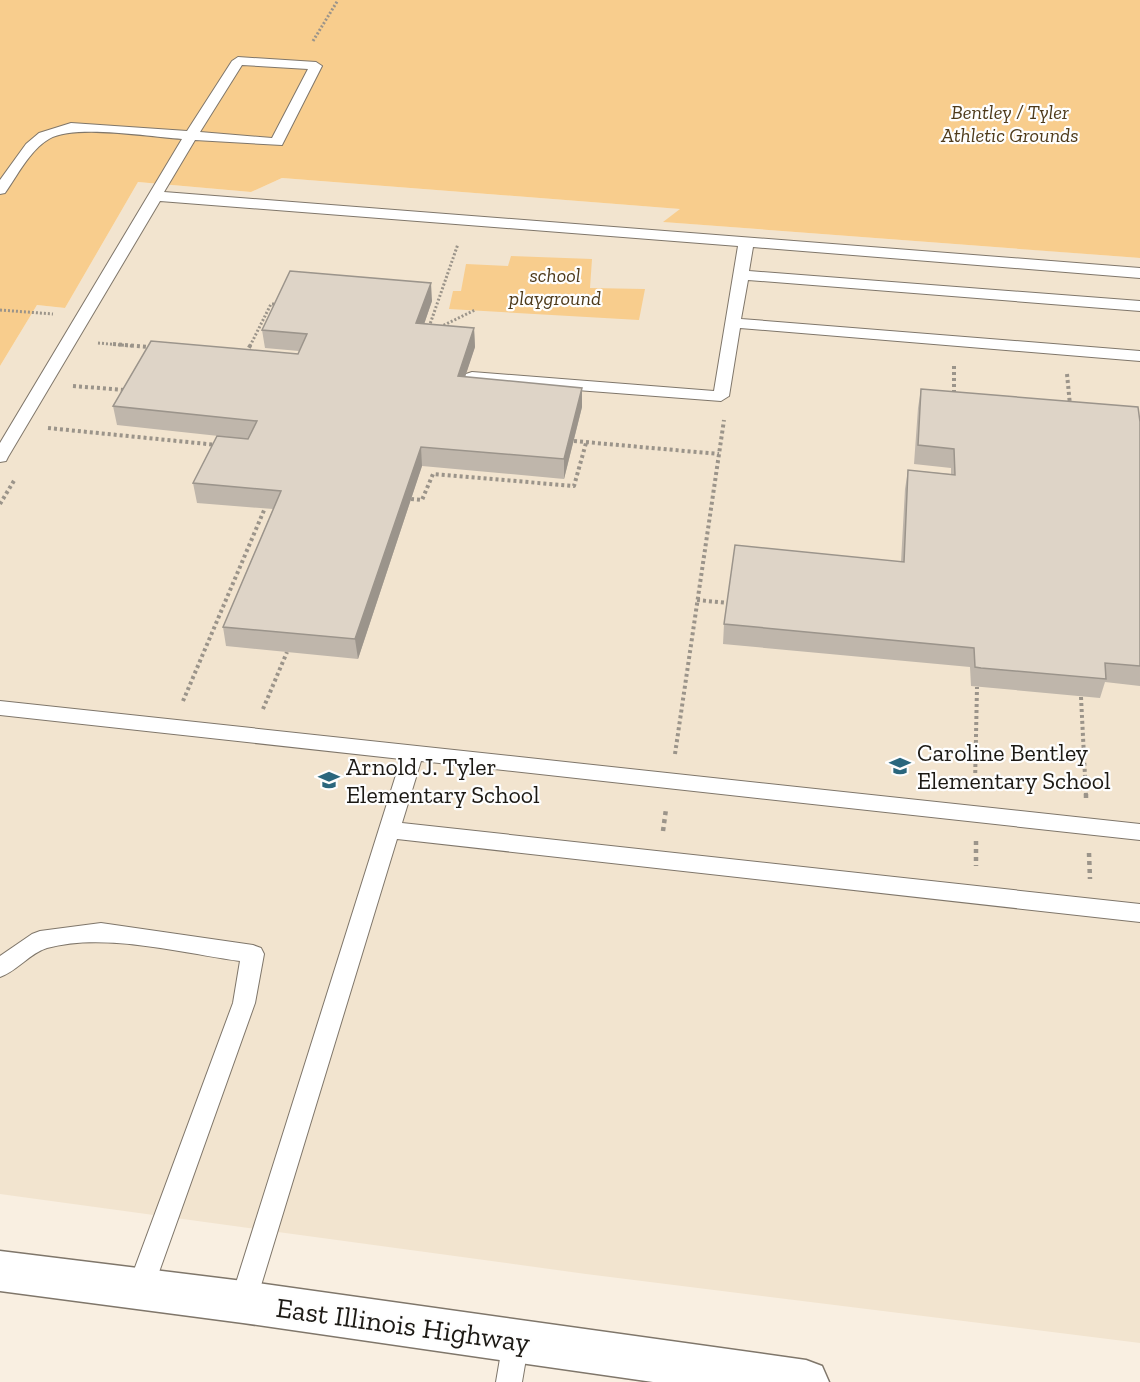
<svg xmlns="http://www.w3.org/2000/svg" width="1140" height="1382" viewBox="0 0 1140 1382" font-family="'Zilla Slab',serif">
<rect width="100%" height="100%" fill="#f9efe1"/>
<path fill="#f2e4cf" d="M282,178L681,209L664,222L1140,258V1343L586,1274L0,1194V366L37,305L65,308L138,182L251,192Z"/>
<path fill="#f8cd8d" d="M0,0H1140V258L663,222L680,209L282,178L251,192L138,182L65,308L37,305L0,366Z
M511,256L592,259L590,288L645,289L639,320L449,309L453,291H461L466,264L508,266Z"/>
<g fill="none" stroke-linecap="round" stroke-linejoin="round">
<defs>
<path id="service" d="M238,57L316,62L322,66L282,145L195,140L164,192L1140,268V278L753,247L749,271L1140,301V311L748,280L741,319L1140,351V361L740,328L729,396L721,401L472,382L464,377L466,374L472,372L714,391L738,246L160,201L8,457L6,461L0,462V443L182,139C150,137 75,124 49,139C30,150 17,176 5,193L0,194V180L26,144L39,133L71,123L187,131L232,61ZM242,65L308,69L272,138L200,132Z
M0,701L1140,824V840L421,761L402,823L1140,904V922L397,839L256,1302L252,1311L243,1314L234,1311L230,1302L401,759L0,715Z
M101,923L253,945L261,948L264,954L255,1003L153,1289L149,1298L140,1301L131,1298L127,1289L233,1003L240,961C182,953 104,932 47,948C30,953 17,971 0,977V956L32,934L40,931Z
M516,1328L525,1332L529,1341L522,1382H496L503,1341L507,1332Z"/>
<path id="minor" d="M0,1251L243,1281L806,1360L822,1366L829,1382H653L243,1323L0,1291Z"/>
</defs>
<use href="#service" stroke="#7f766a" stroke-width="2"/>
<use href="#minor" stroke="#7f766a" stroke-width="3"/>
<path stroke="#9b948a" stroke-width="3" stroke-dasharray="2 2" stroke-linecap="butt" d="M313,41L338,0
M0,310L53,314
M429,327L458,244
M440,327L475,310
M98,343L132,346
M250,346L271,304H277"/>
<path stroke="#9b948a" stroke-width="4" stroke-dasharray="3 3" stroke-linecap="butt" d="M113,344L150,347
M246,353L251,344
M954,366V395
M1067,374L1070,405
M73,386L125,390
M48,428L217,445
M574,441L719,454
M411,499L422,500L433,474L574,486L586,443
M0,504L15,479
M697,600L728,603
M1081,697L1086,796
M183,701L265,508
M263,709L287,652
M675,754L724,420
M975,785L977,687"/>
<path stroke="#9b948a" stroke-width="4.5" stroke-dasharray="4 4" stroke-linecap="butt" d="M1086,794V798
M663,831L666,809
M976,841V866
M1089,853L1090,879"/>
<use href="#service" fill="#fff" fill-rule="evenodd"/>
<use href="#minor" fill="#fff" fill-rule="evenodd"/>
</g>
<path fill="#bfb6ab" d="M432,301L424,324L474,328L475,347L465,377L582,388V407L564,479L422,466L358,659L226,646L223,627L273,509L197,503L193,483L237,438L117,425L113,406L298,354L299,351L265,348L262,330Z
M921,389L1140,422V686L1105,682L1100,698L971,686L970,667L723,644L724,624L901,562L905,489L908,470L951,474V468L914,464L918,408Z"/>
<path fill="#9b948b" d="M431,283L432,301L418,342L416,323Z
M474,328L475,347L459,395L458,376Z
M582,388V407L564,479V459Z
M421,447L422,466L358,659L355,639Z"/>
<path fill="#ded4c7" stroke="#9b948b" stroke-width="1.5" d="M290,271L431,283L416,323L474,328L458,376L582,388L564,459L421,447L355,639L223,627L281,491L193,483L217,436L248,439L257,421L113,406L151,341L298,354L307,334L262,330Z
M921,389L1138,407L1140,422V666L1105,663L1106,679L981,668L975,667L974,648L724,624L735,545L904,562L908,470L955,475L954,449L918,445Z"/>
<defs>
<symbol id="school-bare" viewBox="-9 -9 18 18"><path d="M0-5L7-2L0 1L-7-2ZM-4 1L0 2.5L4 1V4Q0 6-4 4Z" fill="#2a667d" stroke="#fefefe" stroke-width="2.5" paint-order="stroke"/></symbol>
</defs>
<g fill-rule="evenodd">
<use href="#school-bare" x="885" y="751" width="30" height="30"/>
<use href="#school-bare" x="314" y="765" width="30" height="30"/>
</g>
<g text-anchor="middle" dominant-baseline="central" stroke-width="4.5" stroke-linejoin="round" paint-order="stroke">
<g font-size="20" font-style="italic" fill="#4e3a1a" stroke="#fefefe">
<text x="1010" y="112">Bentley / Tyler<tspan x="1010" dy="23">Athletic Grounds</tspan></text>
<text x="555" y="275">school<tspan x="555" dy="23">playground</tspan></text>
</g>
<g font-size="24" fill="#1c1914" stroke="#fefefe" text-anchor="start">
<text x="917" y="752">Caroline Bentley<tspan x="917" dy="28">Elementary School</tspan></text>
<text x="346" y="766">Arnold J. Tyler<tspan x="346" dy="28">Elementary School</tspan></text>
</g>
<g font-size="28" fill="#1c1914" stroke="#fefefe">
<text transform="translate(403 1325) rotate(8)">East Illinois Highway</text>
</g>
</g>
</svg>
